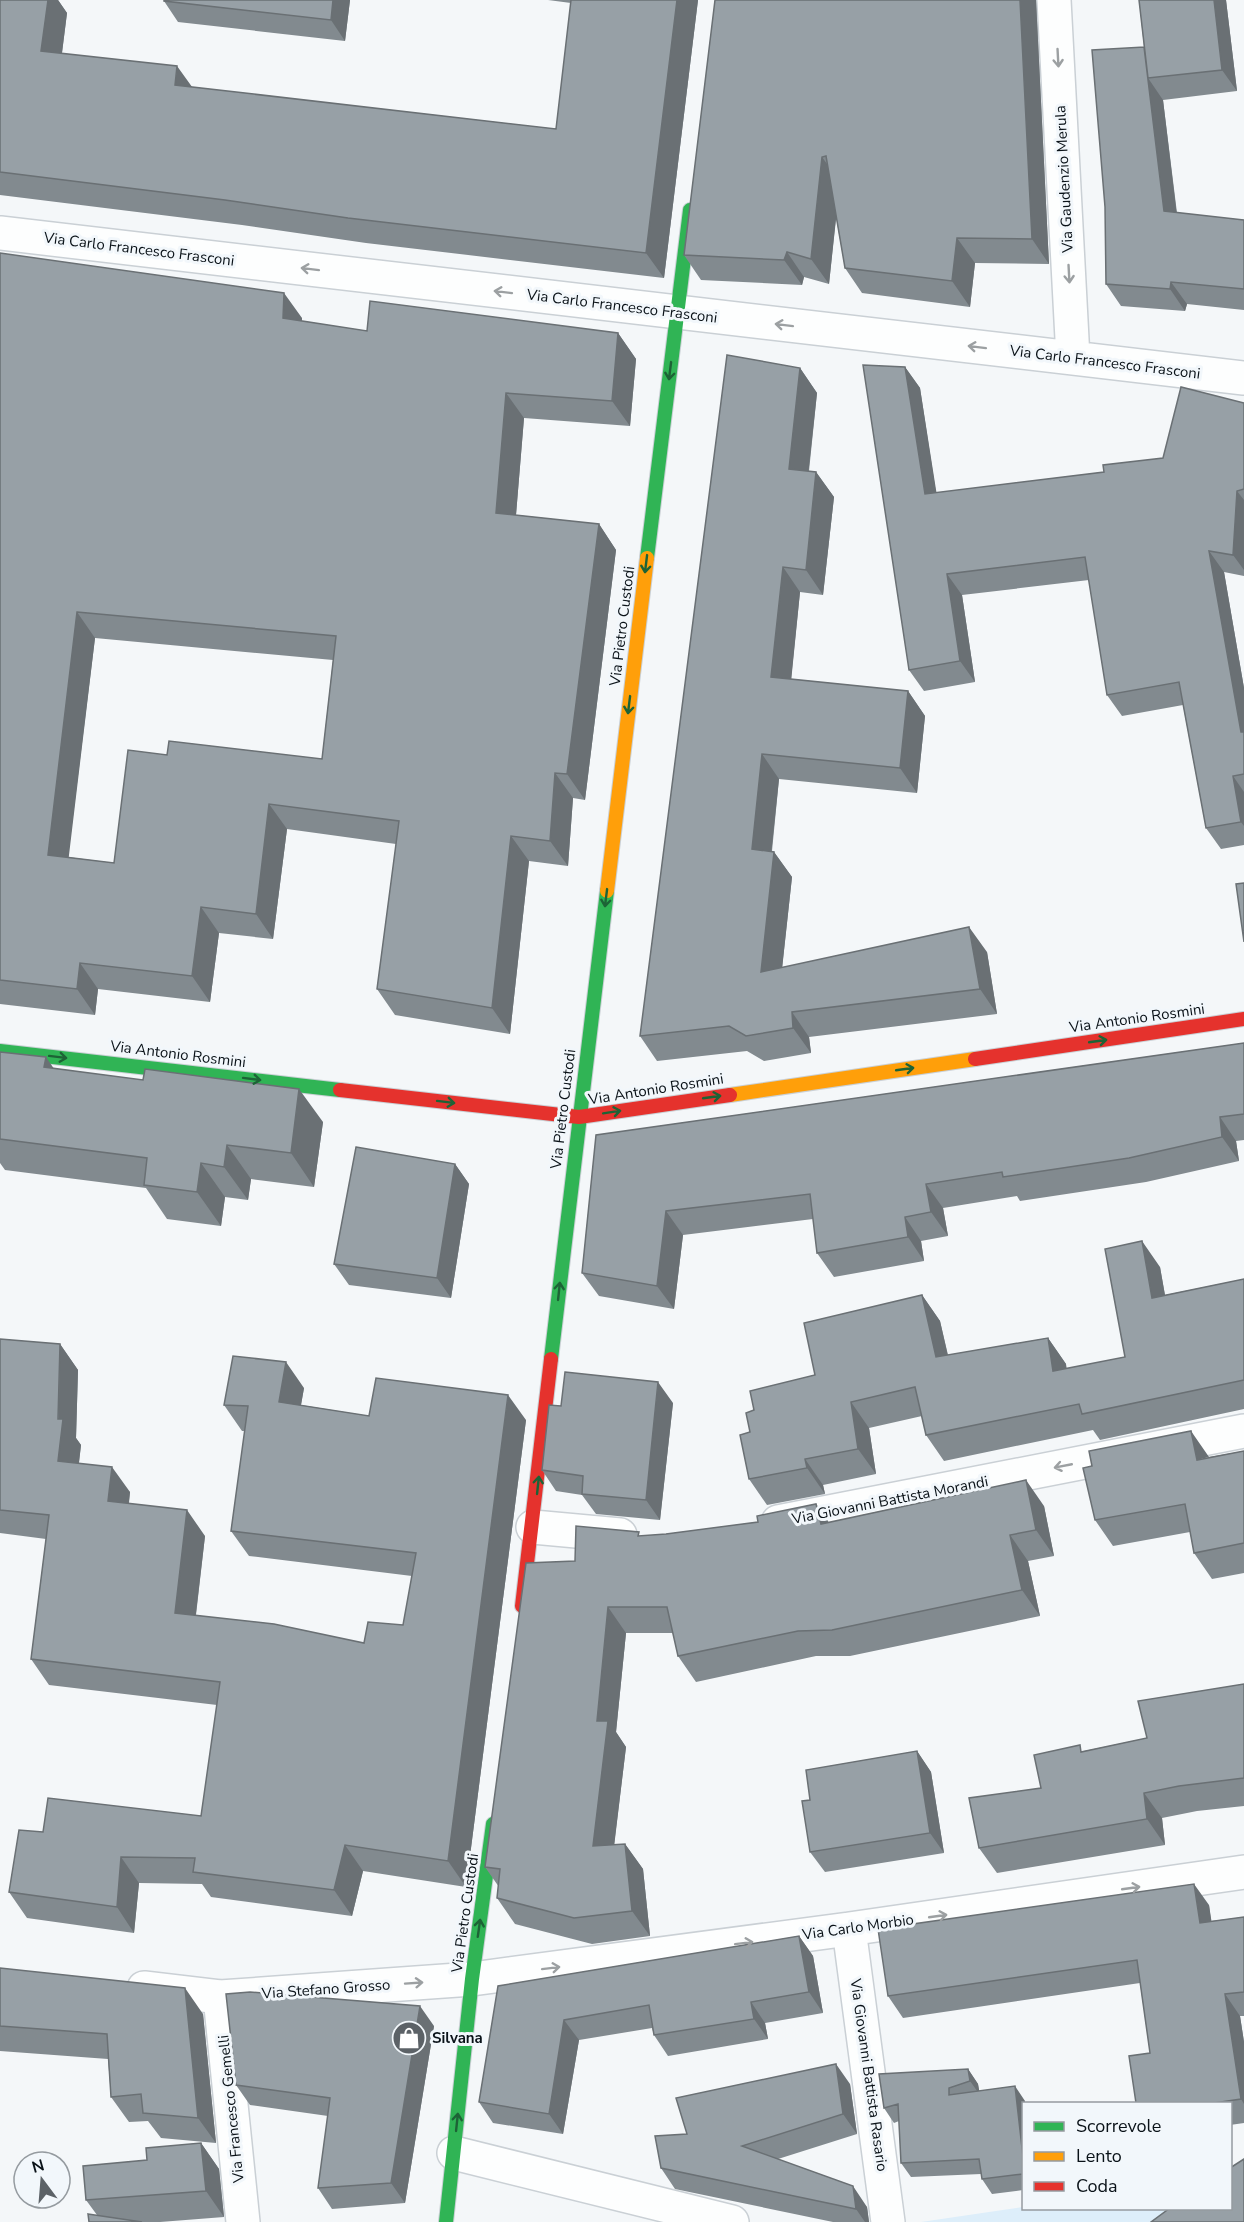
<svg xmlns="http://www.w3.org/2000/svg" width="1244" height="2222" viewBox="0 0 1244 2222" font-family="'Nunito Sans',sans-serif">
<rect width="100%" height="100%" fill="#f4f7f9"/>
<path fill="#ddeefa" d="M1023,2207L1230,2208L1244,2222H921Z"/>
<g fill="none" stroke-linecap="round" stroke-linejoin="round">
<defs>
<path id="street" d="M1054,0L1073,358
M0,233L1244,378
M778,1522L1244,1431
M533,1527L620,1535
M849,1929L888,2222
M144,1988L220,1997L472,1979L849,1929L1244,1872
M220,1997L243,2222
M454,2153L732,2222"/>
<path id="fast" d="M647,558L690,210
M0,1051L340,1090
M551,1359L607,891
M446,2222L472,1979L493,1824"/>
<path id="slow" d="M607,891L647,558
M730,1095L975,1059"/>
<path id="jam" d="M975,1059L1244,1019
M340,1090L579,1117L730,1095
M522,1606L551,1359"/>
</defs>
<use href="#street" stroke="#cad0d5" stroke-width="36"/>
<use href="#fast" stroke="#cad0d5" stroke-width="16"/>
<use href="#slow" stroke="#cad0d5" stroke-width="16"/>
<use href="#jam" stroke="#cad0d5" stroke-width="16"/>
<use href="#street" stroke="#fdfefe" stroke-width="33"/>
<use href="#fast" stroke="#30b455" stroke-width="14"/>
<use href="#slow" stroke="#ff9f0a" stroke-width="14"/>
<use href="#jam" stroke="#e5322d" stroke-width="14"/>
</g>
<path fill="#828a8f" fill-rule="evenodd" d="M0,0H58L67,13L62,53L192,87L556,129L571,3L548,0H698L664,278L366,243L242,225L0,195Z
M350,0L345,41L178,22L164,1Z
M715,0H1036L1049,264L975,263L970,307L862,293L845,268L836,217L829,284L804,277L802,285L701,280L684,255Z
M1139,0H1226L1237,91L1163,100L1177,213L1244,220V310L1187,304L1185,311L1121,306L1106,284L1144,47Z
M0,253L302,318V321L367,331L618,333L636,359L630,426L524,418L516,515L599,524L616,550L585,800L573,798L568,866L529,861L510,1034L395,1015L377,989L396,844L287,829L273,939L219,933L210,1002L98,989L95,1015L0,1004ZM95,638L333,660L322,759L167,755L114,863L68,857Z
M905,367L920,388L936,493L1104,472L1163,458L1244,403V576L1224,572L1244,688V845L1221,849L1206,828L1183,705L1122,716L1107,695L1089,580L962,595L975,682L924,691L909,670Z
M800,368L817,393L809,471L816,472L834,497L823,595L800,592L791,679L908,691L925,716L917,793L779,779L772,851L774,852L792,877L782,968L987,952L997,1014L809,1037L811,1053L764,1061L747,1051L657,1061L640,1036Z
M1244,1043V1140L1236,1141L1239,1161L1146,1182L1020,1201L1017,1196L943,1208L948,1236L921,1241L924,1261L834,1277L817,1253L813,1219L683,1235L674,1309L599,1296L582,1273L596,1135Z
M0,1052L54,1069L323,1122L314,1187L251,1179L248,1200L225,1197L221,1226L167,1219L146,1188L5,1170L0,1163Z
M455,1164L469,1184L451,1298L349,1285L334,1264Z
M1160,1267L1165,1295L1244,1279V1409L1100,1440L1093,1430L944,1461L926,1435L922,1416L869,1428L876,1474L823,1485L825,1494L767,1505L749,1479L750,1432L754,1410L815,1375L922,1295L940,1321L948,1355L1048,1338L1066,1364V1369L1125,1357Z
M0,1339L60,1344L78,1370L76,1438L81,1445L79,1463L130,1492L129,1503L205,1536L196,1615L364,1643L403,1625L412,1576L249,1556L231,1531L245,1431H242L224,1405L304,1388L301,1405L369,1416L526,1420L466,1887L363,1871L352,1916L211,1897L202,1884L139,1883L134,1933L27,1918L9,1892L43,1832L201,1816L217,1705L49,1685L31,1659L46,1539L0,1533Z
M673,1403L660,1520L596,1514L582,1495L556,1491L542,1470L561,1406Z
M1244,1451V1573L1212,1579L1194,1553L1190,1532L1113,1546L1095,1520L1209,1457Z
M816,1504L829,1523L1044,1506L1054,1556L1028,1561L1040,1616L850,1656H816L696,1682L678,1656L673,1633H626L616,1732L626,1747L614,1845L625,1844L643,1869L650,1936L592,1944L515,1924L497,1898L499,1887L485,1867L575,1561L641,1536L666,1534L758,1522Z
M1244,1684V1806L1197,1811L1162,1818L1165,1845L997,1873L979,1848L1041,1788L1084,1751L1147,1738Z
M917,1751L931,1772L944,1853L825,1872L810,1852V1800Z
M1209,1905L1211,1921L1244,1917V2016H1240L1244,2042V2123L1230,2125V2103H1136L1150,2053L1140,1983L903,2018L888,1996Z
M799,1936L813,1956L823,2013L765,2023L768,2039L668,2056L654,2035L652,2028L579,2040L563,2134L493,2123L479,2102L498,1986Z
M0,1968L203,2014L216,2143L161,2138L148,2121L129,2122L111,2097L108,2059L0,2051Z
M434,2026L405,2203L332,2209L318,2188L328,2116L250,2105L236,2085Z
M968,2069L978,2084L979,2091L1025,2101V2103H1023V2190L992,2194L982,2179L981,2174L911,2177L901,2163L899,2121L894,2123L884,2108Z
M850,2084L857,2134L778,2159L867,2207L869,2222H833L675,2189L661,2168L687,2134Z
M201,2143L219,2169L224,2217L160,2222H89L97,2215L86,2200L147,2160Z"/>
<path fill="#6a7074" d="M48,0H58L67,13L59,76L41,51Z
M333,0H350L345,41L331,20Z
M677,0H698L664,278L646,253Z
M1020,0H1036L1049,264L1032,239Z
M1214,0H1226L1237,91L1222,70Z
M1144,47L1148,78L1163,100L1179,233L1164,211Z
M177,66L195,91L175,85Z
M822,157L840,182L829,284L811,259Z
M957,238L975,263L970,307L952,281Z
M787,252L804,277L802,285L784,260Z
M1171,282L1187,304L1185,311L1170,289Z
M284,293L302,318L300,343L283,318Z
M618,333L636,359L630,426L612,401Z
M905,367L920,388L940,515L925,494Z
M800,368L817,393L806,494L789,469Z
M506,393L524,418L514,539L496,513Z
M816,472L834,497L823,595L806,570Z
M1237,491L1244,500V570L1233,555Z
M599,524L616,550L585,800L567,774Z
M1209,551L1224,572L1244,688V737L1241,732Z
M783,567L800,592L789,702L771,677Z
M947,574L962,595L975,682L960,661Z
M77,612L95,638L66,880L48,855Z
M908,691L925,716L917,793L900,768Z
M762,754L779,779L769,874L752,849Z
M555,773L573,798L568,866L550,841Z
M1233,776L1244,792V826L1241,822Z
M269,804L287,829L273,939L256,914Z
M511,836L529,861L510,1034L492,1008Z
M774,852L792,877L779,997L761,972Z
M201,907L219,933L210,1002L192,976Z
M969,927L987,952L997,1014L980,989Z
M80,963L98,989L95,1015L77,989Z
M792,1012L809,1037L811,1053L793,1028Z
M46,1057L69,1091L44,1067Z
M299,1089L323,1122L314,1187L291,1153Z
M1220,1117L1236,1141L1239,1161L1222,1137Z
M227,1145L251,1179L248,1200L224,1167Z
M201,1163L225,1197L221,1226L197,1192Z
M455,1164L469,1184L451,1298L437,1278Z
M926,1184L943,1208L948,1236L931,1212Z
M666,1211L683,1235L674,1309L657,1286Z
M905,1217L921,1241L924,1261L908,1237Z
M1142,1241L1160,1267L1170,1324L1152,1298Z
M922,1295L940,1321L954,1383L936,1357Z
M1048,1338L1066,1364L1071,1397L1053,1371Z
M60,1344L78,1370L76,1438L81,1445L76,1486L58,1461Z
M286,1362L304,1388L297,1427L279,1402Z
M658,1382L673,1403L660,1520L646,1500Z
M508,1395L526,1420L466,1887L448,1861Z
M851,1402L869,1428L876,1474L858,1449Z
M1191,1431L1209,1457L1197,1460Z
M805,1459L823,1485L825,1494L807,1468Z
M112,1467L130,1492L126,1526L108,1501Z
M1026,1480L1044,1506L1054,1556L1036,1530Z
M816,1504L834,1530L821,1524Z
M187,1510L205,1536L193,1638L175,1613Z
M1010,1535L1028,1561L1040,1616L1022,1590Z
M608,1607L626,1633L616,1732L626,1747L611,1872L593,1846L597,1721Z
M917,1751L931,1772L944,1853L930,1833Z
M1144,1793L1162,1818L1165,1845L1147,1819Z
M625,1844L643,1869L650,1936L632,1911Z
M345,1845L363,1871L352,1916L334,1890Z
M121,1857L139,1883L134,1933L117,1907Z
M1194,1884L1209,1905L1215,1944L1200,1923Z
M799,1936L813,1956L823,2013L809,1992Z
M185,1988L203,2014L216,2143L198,2118Z
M1225,1994L1240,2016L1244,2042V2104L1241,2099Z
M751,2002L765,2023L768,2039L754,2019Z
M420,2006L434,2026L405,2203L391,2183Z
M564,2020L579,2040L563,2134L549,2114Z
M836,2064L850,2084L857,2134L843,2114Z
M968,2069L978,2084L980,2095L970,2081Z
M1015,2086L1025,2101V2103H1023V2157Z
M201,2143L219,2169L224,2217L206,2191Z
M853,2186L867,2207L869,2222H865L856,2209Z"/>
<path fill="#97a0a6" stroke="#6a7074" stroke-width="1.5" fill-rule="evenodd" d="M0,0H48L41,51L177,66L175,85L556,129L571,0H677L646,253L348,218L225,200L0,172Z
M164,0H333L331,20L164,1Z
M715,0H1020L1032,239L957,238L952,281L845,268L826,156L822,157L811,259L787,252L784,260L684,255Z
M1139,0H1214L1222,70L1148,78Z
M1144,47L1164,211L1244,220V289L1171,282L1170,289L1106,284L1105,207L1092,50Z
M0,253L284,293L283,318L367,331L370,301L618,333L612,401L506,393L496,513L599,524L567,774L555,773L550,841L511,836L492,1008L377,989L399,821L269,804L256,914L201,907L192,976L80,963L77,989L0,980ZM77,612L336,636L322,759L169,741L167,755L128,750L114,863L48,855Z
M727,355L800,368L789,469L816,472L806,570L783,567L771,677L908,691L900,768L762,754L752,849L774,852L761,972L969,927L980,989L792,1012L793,1028L746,1036L729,1026L640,1036Z
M863,365L905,367L925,494L1104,472L1103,465L1163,458L1181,387L1244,403V489L1237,491L1233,555L1209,551L1241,732H1244V774L1233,776L1241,822L1206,828L1179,682L1107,695L1085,557L947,574L960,661L909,670Z
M1244,883V942L1236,884Z
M1244,1043V1114L1220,1117L1222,1137L1129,1158L1003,1177L1002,1172L926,1184L931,1212L905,1217L908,1237L817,1253L810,1194L666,1211L657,1286L582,1273L596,1135Z
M0,1052L46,1057L44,1067L143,1080L145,1069L299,1089L291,1153L227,1145L224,1167L201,1163L197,1192L144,1185L147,1158L0,1139Z
M356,1147L455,1164L437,1278L334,1264Z
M1142,1241L1152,1298L1244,1279V1380L1082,1414L1079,1404L926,1435L915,1387L851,1402L858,1449L805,1459L807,1468L749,1479L740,1435L750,1432L746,1413L754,1410L750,1391L815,1375L804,1323L922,1295L936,1357L1048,1338L1053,1371L1125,1357L1105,1249Z
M0,1339L60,1344L58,1419H63L58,1461L112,1467L108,1501L187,1510L175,1613L274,1624L364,1643L368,1622L403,1625L416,1553L231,1531L248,1406L224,1405L233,1356L286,1362L279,1402L369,1416L376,1378L508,1395L448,1861L345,1845L334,1890L193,1872L195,1858L121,1857L117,1907L9,1892L19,1830L43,1832L48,1798L201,1816L220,1682L31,1659L49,1515L0,1510Z
M565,1372L658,1382L646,1500L582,1494L583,1476L542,1470L549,1405L561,1406Z
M1191,1431L1197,1460L1244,1451V1543L1194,1553L1185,1504L1095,1520L1083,1468L1092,1466L1089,1451Z
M1026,1480L1036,1530L1010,1535L1022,1590L832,1630L798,1631L678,1656L667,1607H608L597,1721H608L593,1846L625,1844L632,1911L574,1918L497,1898L500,1869L485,1867L526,1563L575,1561L576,1526L639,1532L638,1536L666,1534L758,1522L757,1516L816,1504L821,1524Z
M1244,1684V1778L1179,1786L1144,1793L1147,1819L979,1848L969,1798L1041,1788L1034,1755L1080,1745L1081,1752L1147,1738L1138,1701Z
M917,1751L930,1833L810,1852L802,1801L810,1800L806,1770Z
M1194,1884L1200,1923L1244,1917V1992L1225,1994L1241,2099L1214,2103H1136L1129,2056L1150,2053L1137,1960L888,1996L878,1929Z
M799,1936L809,1992L751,2002L754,2019L654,2035L649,2005L564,2020L549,2114L479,2102L498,1986Z
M0,1968L185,1988L198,2118L143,2113L141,2094L111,2097L107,2034L0,2026Z
M250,1992L420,2006L391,2183L318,2188L330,2098L236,2085L226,1994Z
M836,2064L843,2114L742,2146L853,2186L856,2209L661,2168L655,2136L687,2134L676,2098Z
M968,2069L970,2081L949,2088V2095L1015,2086L1023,2157V2174L982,2179L979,2159L901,2163L898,2104L884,2108L879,2074Z
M201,2143L206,2191L86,2200L83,2166L147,2160L146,2148Z
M1244,2159V2222H1151L1170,2208H1230V2168Z
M88,2214L142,2222H89Z"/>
<defs><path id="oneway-shaft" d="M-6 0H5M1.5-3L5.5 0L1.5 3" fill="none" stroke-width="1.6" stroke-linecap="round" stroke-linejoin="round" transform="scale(1.5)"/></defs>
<g stroke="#9ca0a2">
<use href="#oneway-shaft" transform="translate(1058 58) rotate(87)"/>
<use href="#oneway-shaft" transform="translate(310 269) rotate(-173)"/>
<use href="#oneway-shaft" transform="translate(1069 274) rotate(87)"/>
<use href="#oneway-shaft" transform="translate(503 292) rotate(-173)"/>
<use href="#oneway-shaft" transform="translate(784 325) rotate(-173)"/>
<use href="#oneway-shaft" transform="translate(977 347) rotate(-173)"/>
<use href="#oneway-shaft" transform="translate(1063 1466) rotate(169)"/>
<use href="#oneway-shaft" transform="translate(1131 1888) rotate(-8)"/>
<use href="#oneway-shaft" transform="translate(938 1916) rotate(-8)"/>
<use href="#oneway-shaft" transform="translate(744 1943) rotate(-7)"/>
<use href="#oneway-shaft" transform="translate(551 1968) rotate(-7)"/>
<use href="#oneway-shaft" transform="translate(414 1983) rotate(-4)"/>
</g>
<g stroke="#1d6336">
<use href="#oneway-shaft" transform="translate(670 371) rotate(97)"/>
<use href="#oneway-shaft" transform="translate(646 564) rotate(97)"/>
<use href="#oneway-shaft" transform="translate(629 705) rotate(97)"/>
<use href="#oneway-shaft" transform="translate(606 898) rotate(97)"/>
<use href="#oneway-shaft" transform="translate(1098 1041) rotate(-8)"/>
<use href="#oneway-shaft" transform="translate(58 1057) rotate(7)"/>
<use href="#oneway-shaft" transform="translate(905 1069) rotate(-8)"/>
<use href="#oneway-shaft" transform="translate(252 1079) rotate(7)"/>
<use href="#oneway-shaft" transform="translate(712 1097) rotate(-8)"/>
<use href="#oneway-shaft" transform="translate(446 1102) rotate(7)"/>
<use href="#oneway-shaft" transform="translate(612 1112) rotate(-9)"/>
<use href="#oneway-shaft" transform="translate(559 1291) rotate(-84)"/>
<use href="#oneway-shaft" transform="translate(538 1485) rotate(-84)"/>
<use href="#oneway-shaft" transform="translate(479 1928) rotate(-82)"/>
<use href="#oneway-shaft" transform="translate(457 2122) rotate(-84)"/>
</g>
<defs>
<symbol id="shop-disc" viewBox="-11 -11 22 22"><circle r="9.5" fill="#5c6267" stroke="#f2f7fb"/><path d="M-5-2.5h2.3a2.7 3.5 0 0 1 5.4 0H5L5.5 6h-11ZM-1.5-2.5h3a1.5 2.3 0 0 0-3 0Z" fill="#fff"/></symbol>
</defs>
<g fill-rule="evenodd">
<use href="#shop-disc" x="390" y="2019" width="38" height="38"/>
</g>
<g text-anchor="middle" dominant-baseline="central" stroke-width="6" stroke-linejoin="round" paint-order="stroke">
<g font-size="15" fill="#0a1218" stroke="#f2f7fb">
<text transform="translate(1064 179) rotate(-93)">Via Gaudenzio Merula</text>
<text transform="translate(139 249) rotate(7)">Via Carlo Francesco Frasconi</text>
<text transform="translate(622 306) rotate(7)">Via Carlo Francesco Frasconi</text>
<text transform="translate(1105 362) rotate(7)">Via Carlo Francesco Frasconi</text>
<text transform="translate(622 626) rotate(-83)">Via Pietro Custodi</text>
<text transform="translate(1137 1018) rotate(-8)">Via Antonio Rosmini</text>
<text transform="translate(178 1054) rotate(7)">Via Antonio Rosmini</text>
<text transform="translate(656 1089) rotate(-9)">Via Antonio Rosmini</text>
<text transform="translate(563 1109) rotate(-83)">Via Pietro Custodi</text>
<text transform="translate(890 1500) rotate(-11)">Via Giovanni Battista Morandi</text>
<text transform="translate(465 1913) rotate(-82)">Via Pietro Custodi</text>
<text transform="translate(858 1927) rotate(-8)">Via Carlo Morbio</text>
<text transform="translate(326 1989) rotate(-4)">Via Stefano Grosso</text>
<text transform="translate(869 2075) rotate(82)">Via Giovanni Battista Rasario</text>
<text transform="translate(231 2109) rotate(-96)">Via Francesco Gemelli</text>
</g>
<g font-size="15" font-weight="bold" fill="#0a1218" stroke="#f2f7fb" text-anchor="start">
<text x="432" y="2038">Silvana</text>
</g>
</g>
<rect x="1022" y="2102" width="210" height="108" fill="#f2f7fb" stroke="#959ba0" stroke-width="1.5"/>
<rect x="1034" y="2122" width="30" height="9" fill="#30b455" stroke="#959ba0" stroke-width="1.5"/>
<text x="1076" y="2132" font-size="18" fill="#0a1218">Scorrevole</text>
<rect x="1034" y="2152" width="30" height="9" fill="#ff9f0a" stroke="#959ba0" stroke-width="1.5"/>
<text x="1076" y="2162" font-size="18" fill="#0a1218">Lento</text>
<rect x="1034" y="2182" width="30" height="9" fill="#e5322d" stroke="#959ba0" stroke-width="1.5"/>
<text x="1076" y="2192" font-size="18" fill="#0a1218">Coda</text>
<g transform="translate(42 2180) rotate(344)"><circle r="28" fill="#f2f7fb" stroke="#959ba0" stroke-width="1.5"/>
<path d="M0-4.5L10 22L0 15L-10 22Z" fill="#5c6267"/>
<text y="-9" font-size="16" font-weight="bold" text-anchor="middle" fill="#0a1218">N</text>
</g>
</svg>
